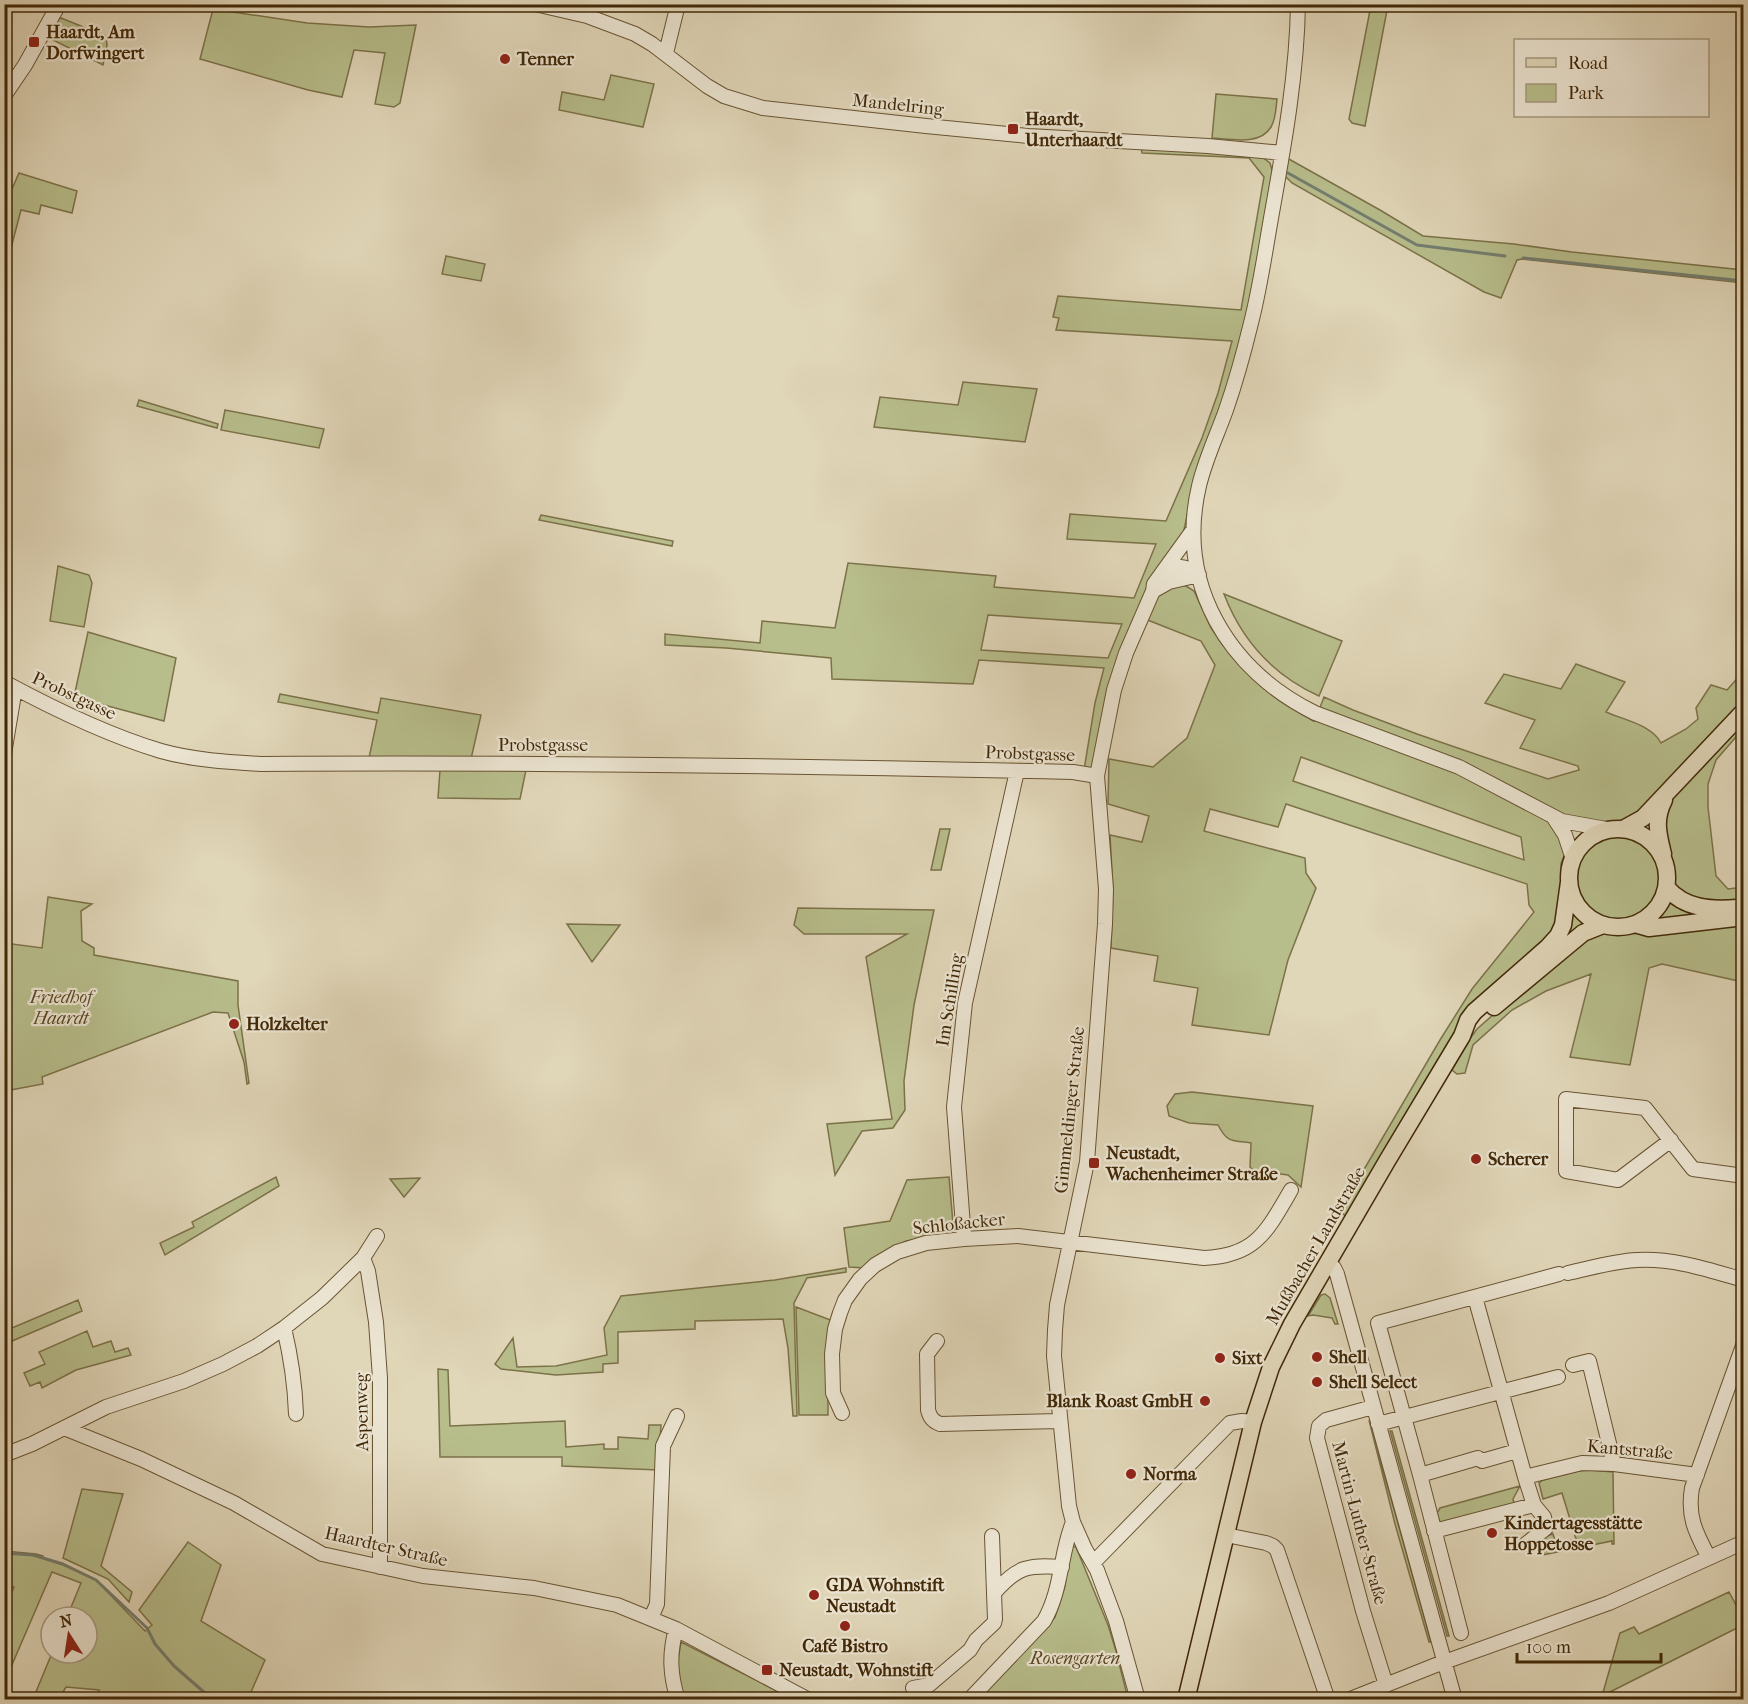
<svg xmlns="http://www.w3.org/2000/svg" width="1748" height="1704" viewBox="0 0 1748 1704" font-family="'IM FELL French Canon',serif">
<rect width="100%" height="100%" fill="#e0d6b8"/>
<filter id="stains"><feTurbulence type="fractalNoise" baseFrequency=".00333" numOctaves="4"/><feColorMatrix values="0 0 0 0 .2 0 0 0 0 .09 0 0 0 0 .02 0 0 0 .5 -.17"/></filter>
<radialGradient id="worn" r=".72"><stop offset=".6" stop-color="#630" stop-opacity="0"/><stop offset="1" stop-color="#630" stop-opacity=".3"/></radialGradient>
<path fill="#b7bd8b" stroke="#7c7249" stroke-width="1.5" fill-rule="evenodd" d="M1371,5H1388L1365,126L1352,123L1349,119Z
M213,9L307,23L369,27L416,25L400,103L394,107L375,104L385,53L354,50L342,97L308,90L200,59Z
M61,18L106,36L107,45L103,65L47,37L55,21Z
M611,75L654,84L643,127L559,110L562,92L604,100Z
M1216,94L1277,99C1276,107 1276,119 1271,127C1260,146 1230,139 1212,138Z
M1141,146L1262,157L1270,163L1274,177L1242,343L1192,493L1182,539L1148,589L1094,771L1084,770L1095,703L1104,668L979,660L973,684L832,679L831,658L726,648L665,645V634L760,643L762,621L835,628L848,563L996,576L994,587L1134,598L1156,544L1067,539L1070,514L1166,521L1202,438L1218,393L1232,341L1056,330L1059,318L1053,317L1058,296L1241,310L1264,177L1249,158L1142,153ZM988,615L1122,624L1108,658L981,650Z
M1287,158L1380,210L1423,236L1514,244L1572,252L1743,270V283L1522,259L1517,260L1501,298L1484,292L1292,183L1285,176Z
M19,173L77,191L72,213L41,205L39,214L21,210L5,271V241L7,231L5,230V205Z
M446,256L485,264L481,281L442,274Z
M963,382L1037,389L1025,442L874,427L880,397L958,405Z
M139,400L218,424L217,428L137,406Z
M225,410L324,429L319,448L221,430Z
M541,515L673,541L672,546L539,520Z
M58,566L89,575L92,583L84,627L50,621Z
M1176,583L1186,586L1194,591L1211,628L1222,644L1234,657L1271,692L1313,721H1321L1430,759L1555,824L1565,847L1564,856L1561,864L1560,925L1477,1006L1348,1217L1339,1212L1440,1040L1472,989L1534,912L1529,905L1527,884L1286,804L1278,827L1210,809L1204,831L1305,858L1306,873L1316,888L1288,960L1269,1035L1192,1025L1198,988L1154,981L1158,956L1111,948L1113,890L1110,835L1142,842L1149,816L1108,804L1109,759L1153,767L1187,738L1215,665L1201,641L1145,619L1155,595ZM1301,757L1521,837L1524,860L1293,781Z
M1224,594L1342,641L1319,696C1273,675 1242,641 1224,594Z
M88,632L176,658L164,721L74,697Z
M1576,664L1625,682L1606,712C1624,720 1652,725 1661,743L1686,729L1698,719L1696,708L1711,685L1727,690L1743,672V705L1626,824L1578,821L1319,710L1324,697L1353,710L1417,734L1548,779L1579,770L1578,766L1520,748L1535,720L1485,703L1504,674L1561,689Z
M280,694L378,713L381,698L481,715L471,759L369,758L377,720L278,702Z
M1743,719V729L1716,760L1708,784V807L1716,876L1728,889L1743,887V906L1692,903L1673,885L1672,880L1669,859L1665,844L1663,810L1669,801Z
M440,770H526L520,799L438,798Z
M940,829H950L941,870H931Z
M1575 878a42 42 0 1 1 84 0a42 42 0 1 1-84 0Z
M48,897L92,904L81,911L82,941L94,948V955L238,981V1005L249,1083L247,1084L244,1062L228,1013L213,1012L42,1077L43,1084L5,1091V943L42,948Z
M1668,901L1719,912L1657,920Z
M798,908L934,910L914,1005L904,1081L905,1110L893,1128L862,1131L835,1175L827,1124L892,1119L866,957L907,934H804L794,925Z
M1572,912L1586,924L1565,943Z
M1743,919V982L1662,964L1649,968L1630,1065L1570,1057L1591,974L1546,991L1512,1010L1473,1045L1465,1073L1457,1074L1452,1070L1469,1040L1477,1029L1581,937L1602,929L1610,932H1629Z
M567,924L620,925L592,962Z
M1192,1092L1313,1106L1301,1187L1288,1175L1253,1170L1250,1167L1251,1143C1232,1140 1228,1144 1218,1125L1189,1123L1169,1116L1167,1106L1175,1094Z
M276,1177L279,1186L165,1255L160,1243L194,1227L192,1222Z
M949,1177L954,1235L906,1241L880,1255L865,1268L849,1267L844,1228L890,1221L907,1180Z
M420,1178L404,1197L390,1179Z
M846,1268V1272L807,1278L794,1303L797,1416H793L788,1348L783,1319L695,1321V1329L618,1332V1363L603,1364V1372L556,1375L501,1369L495,1364L513,1338L517,1367L556,1366L607,1355L604,1328L621,1296L775,1280Z
M1325,1294L1330,1298L1338,1324H1335L1332,1318L1313,1315L1308,1316L1321,1295Z
M78,1300L82,1311L5,1344V1308L12,1328Z
M796,1307L833,1321L828,1344V1415H799Z
M87,1331L93,1347L111,1341L115,1352L128,1348L131,1355L76,1370L42,1388L40,1382L30,1386L24,1373L45,1364L39,1352Z
M438,1369L448,1370L450,1426L565,1421L566,1447L604,1444V1449H618V1437L648,1439L649,1425H661L658,1470L562,1466V1457H440Z
M1369,1420L1431,1642H1429L1395,1524Z
M1390,1431H1392L1449,1636H1447Z
M1591,1470L1613,1472L1614,1544H1612V1541L1542,1555L1541,1543L1546,1536L1553,1534L1556,1545L1576,1539L1562,1493L1543,1499L1539,1483L1543,1480L1578,1471Z
M1520,1486L1513,1499L1515,1507L1441,1526L1437,1513L1440,1508Z
M82,1489L123,1494L101,1566L132,1592L129,1602L108,1579L63,1558Z
M188,1542L221,1565L201,1621L265,1660L248,1699H96L99,1690L66,1687L59,1699H33L52,1653H87V1617H67L81,1583L52,1572L5,1681V1608L14,1587L5,1584V1551L36,1554L43,1556L42,1558L63,1565L96,1580L145,1631L152,1625L139,1610Z
M1070,1546L1076,1547L1108,1625L1116,1651L1128,1699L977,1700L1006,1671L1055,1617L1065,1586Z
M1729,1592L1743,1618V1625L1602,1696L1620,1633L1634,1627L1639,1634Z
M681,1642L793,1699H685L676,1673Z"/>
<g fill="none" stroke-linecap="round" stroke-linejoin="round">
<path stroke="#747e70" stroke-width="3" d="M1288,173L1417,245L1505,256
M1523,258L1744,281
M4,1553L33,1555L63,1564L96,1580L147,1628L155,1644L174,1666L213,1700"/>
<defs>
<path id="minor" d="M535,4L587,16L635,34L652,44L707,86L724,96L763,108L926,126L1028,136L1208,146L1282,153
M1298,4C1297,72 1285,140 1273,207C1266,245 1261,284 1251,323C1244,352 1236,381 1226,410C1217,435 1205,460 1199,486C1176,584 1228,670 1315,713L1459,767L1562,821L1612,830
M666,53L678,4
M4,96L25,65L59,4
M1162,573C1178,565 1184,564 1199,575
M1153,591L1169,582L1199,575
M4,682C54,709 107,735 161,751C193,760 227,762 261,764C532,762 802,766 1073,772L1097,776
M4,754L15,688
M1554,818L1565,835L1573,859
M1671,1140L1618,1180L1566,1171V1099L1645,1108L1693,1169L1744,1176
M964,1239L954,1107L965,1003L1017,771
M363,1258L368,1271L376,1322L380,1378V1567
M1329,1263L1334,1268L1337,1274L1455,1700
M1568,1273C1591,1268 1614,1261 1637,1260C1674,1258 1709,1270 1744,1280
M1475,1297L1525,1477L1534,1505L1544,1517L1546,1528L1526,1544
M284,1328C291,1357 295,1385 296,1414
M937,1341L927,1354L928,1410C930,1418 933,1421 940,1424L1060,1421
M1573,1365L1589,1361L1614,1464
M1373,1407L1326,1420L1319,1426L1317,1438L1363,1611L1386,1685
M842,1413L833,1393L832,1354L835,1329L840,1313L845,1300L860,1279L875,1265L897,1252L926,1243L964,1239L1018,1236L1204,1258C1256,1256 1267,1231 1291,1190
M1378,1424L1558,1377
M64,1428L141,1459L234,1503L322,1554L423,1576L534,1588L617,1605L676,1629L809,1700
M4,1455L32,1444L106,1407L184,1381L223,1364L257,1346L284,1328L322,1298L363,1258L377,1236
M1420,1475L1478,1458L1482,1461L1517,1451
M1525,1477L1582,1463L1614,1464L1697,1475
M1434,1531L1534,1505
M1226,1535L1266,1543L1273,1546L1277,1550L1328,1700
M992,1536L994,1593
M1709,1558C1696,1533 1687,1517 1692,1488L1744,1343
M1094,1562L1230,1423L1242,1421L1253,1422
M651,1618L657,1604L663,1446L677,1416
M676,1629C669,1654 670,1675 678,1700
M1461,1633L1420,1475L1378,1323L1559,1274
M913,1688L929,1685L970,1650L976,1640L994,1623L995,1619L994,1593C1018,1566 1027,1565 1062,1567
M969,1700L1044,1621C1062,1590 1060,1554 1073,1522
M1138,1700L1116,1621L1097,1570L1085,1549L1073,1522L1069,1506L1054,1356L1055,1330L1057,1305L1087,1162L1105,924L1106,889L1097,776L1114,690L1126,653L1153,591L1154,584L1193,530
M1348,1700L1436,1665L1609,1603L1744,1542"/>
<path id="major" d="M1623,829L1643,818L1744,711
M1569 878a49 49 0 1 1 98 0a49 49 0 1 1-98 0Z
M1663,854C1658,834 1654,819 1664,800
M1667,888C1685,909 1711,910 1737,908
M1635,924L1649,928L1744,917
M1494,1007L1583,933L1603,925
M1186,1700L1253,1422L1271,1367L1292,1324L1387,1161L1462,1036L1468,1020L1474,1012L1548,947L1558,936L1563,925L1569,882"/>
</defs>
<use href="#minor" stroke="#695433" stroke-width="16"/>
<use href="#major" stroke="#412807" stroke-width="19"/>
<use href="#minor" stroke="#ebe4d1" stroke-width="14"/>
<use href="#major" stroke="#e0d6b8" stroke-width="16"/>
</g>
<g fill="#8f2418" stroke="#ebe4d1" stroke-width="2">
<rect x="28" y="36" width="12" height="12" rx="3"/>
<circle cx="505" cy="59" r="6"/>
<rect x="1007" y="123" width="12" height="12" rx="3"/>
<circle cx="234" cy="1024" r="6"/>
<circle cx="1476" cy="1159" r="6"/>
<rect x="1088" y="1157" width="12" height="12" rx="3"/>
<circle cx="1317" cy="1357" r="6"/>
<circle cx="1220" cy="1358" r="6"/>
<circle cx="1317" cy="1382" r="6"/>
<circle cx="1205" cy="1401" r="6"/>
<circle cx="1131" cy="1474" r="6"/>
<circle cx="1492" cy="1533" r="6"/>
<circle cx="814" cy="1595" r="6"/>
<circle cx="845" cy="1626" r="6"/>
<rect x="761" y="1664" width="12" height="12" rx="3"/>
</g>
<g text-anchor="middle" dominant-baseline="central" stroke-width="4.5" stroke-linejoin="round" paint-order="stroke">
<g font-size="18" font-weight="bold" fill="#412807" stroke="#ebe4d1" text-anchor="start">
<text x="46" y="32">Haardt, Am<tspan x="46" dy="21">Dorfwingert</tspan></text>
<text x="517" y="59">Tenner</text>
<text x="1025" y="119">Haardt,<tspan x="1025" dy="21">Unterhaardt</tspan></text>
<text x="246" y="1024">Holzkelter</text>
<text x="1106" y="1153">Neustadt,<tspan x="1106" dy="21">Wachenheimer Straße</tspan></text>
<text x="1488" y="1159">Scherer</text>
<text x="1329" y="1357">Shell</text>
<text x="1232" y="1358">Sixt</text>
<text x="1329" y="1382">Shell Select</text>
<text x="1193" y="1401" text-anchor="end">Blank Roast GmbH</text>
<text x="1143" y="1474">Norma</text>
<text x="1504" y="1523">Kindertagesstätte<tspan x="1504" dy="21">Hoppetosse</tspan></text>
<text x="826" y="1585">GDA Wohnstift<tspan x="826" dy="21">Neustadt</tspan></text>
<text x="845" y="1646" text-anchor="middle">Café Bistro</text>
<text x="779" y="1670">Neustadt, Wohnstift</text>
</g>
<g font-size="18" fill="#412807" stroke="#ebe4d1">
<text transform="translate(898 105) rotate(6)">Mandelring</text>
<text transform="translate(74 696) rotate(25)">Probstgasse</text>
<text x="543" y="745">Probstgasse</text>
<text transform="translate(1030 754) rotate(2)">Probstgasse</text>
<text transform="translate(950 1000) rotate(-81)">Im Schilling</text>
<text transform="translate(1070 1110) rotate(-84)">Gimmeldinger Straße</text>
<text transform="translate(959 1224) rotate(-6)">Schloßacker</text>
<text transform="translate(1316 1246) rotate(-60)">Mußbacher Landstraße</text>
<text transform="translate(362 1412) rotate(-91)">Aspenweg</text>
<text transform="translate(1630 1450) rotate(5)">Kantstraße</text>
<text transform="translate(1359 1523) rotate(75)">Martin-Luther-Straße</text>
<text transform="translate(386 1547) rotate(13)">Haardter Straße</text>
</g>
<g font-size="18" font-style="italic" fill="#594621" stroke="#ebe4d1">
<text x="61" y="997">Friedhof<tspan x="61" dy="21">Haardt</tspan></text>
<text x="1075" y="1658">Rosengarten</text>
</g>
</g>
<rect width="1748" height="1704" fill="none" stroke="#e0d6b8" stroke-width="24"/>
<rect x="6" y="6" width="1736" height="1692" fill="none" stroke="#412807" stroke-width="3"/>
<rect x="12" y="12" width="1724" height="1680" fill="none" stroke="#412807" stroke-width="1.5"/>
<rect x="1514" y="39" width="195" height="78" fill="#ebe4d1" stroke="#a79980" stroke-width="1.5"/>
<rect x="1526" y="58" width="30" height="9" fill="#e0d6b8" stroke="#a79980" stroke-width="1.5"/>
<text x="1568" y="69" font-size="18" fill="#412807">Road</text>
<rect x="1526" y="84" width="30" height="18" fill="#b7bd8b" stroke="#a79980" stroke-width="1.5"/>
<text x="1568" y="99" font-size="18" fill="#412807">Park</text>
<g transform="translate(69 1635) rotate(348)"><circle r="28" fill="#ebe4d1" stroke="#a79980" stroke-width="1.5"/>
<path d="M0-4.5L10 22L0 15L-10 22Z" fill="#8f2418"/>
<text y="-9" font-size="16" font-weight="bold" text-anchor="middle" fill="#412807">N</text>
</g>
<path d="M1517 1653v9h144v-9" fill="none" stroke="#412807" stroke-width="3"/>
<text x="1526" y="1653" font-size="18" fill="#412807" stroke="#ebe4d1" stroke-width="4.5" paint-order="stroke">100 m</text>
<rect width="100%" height="100%" filter="url(#stains)"/>
<rect width="100%" height="100%" fill="url(#worn)"/>
</svg>
